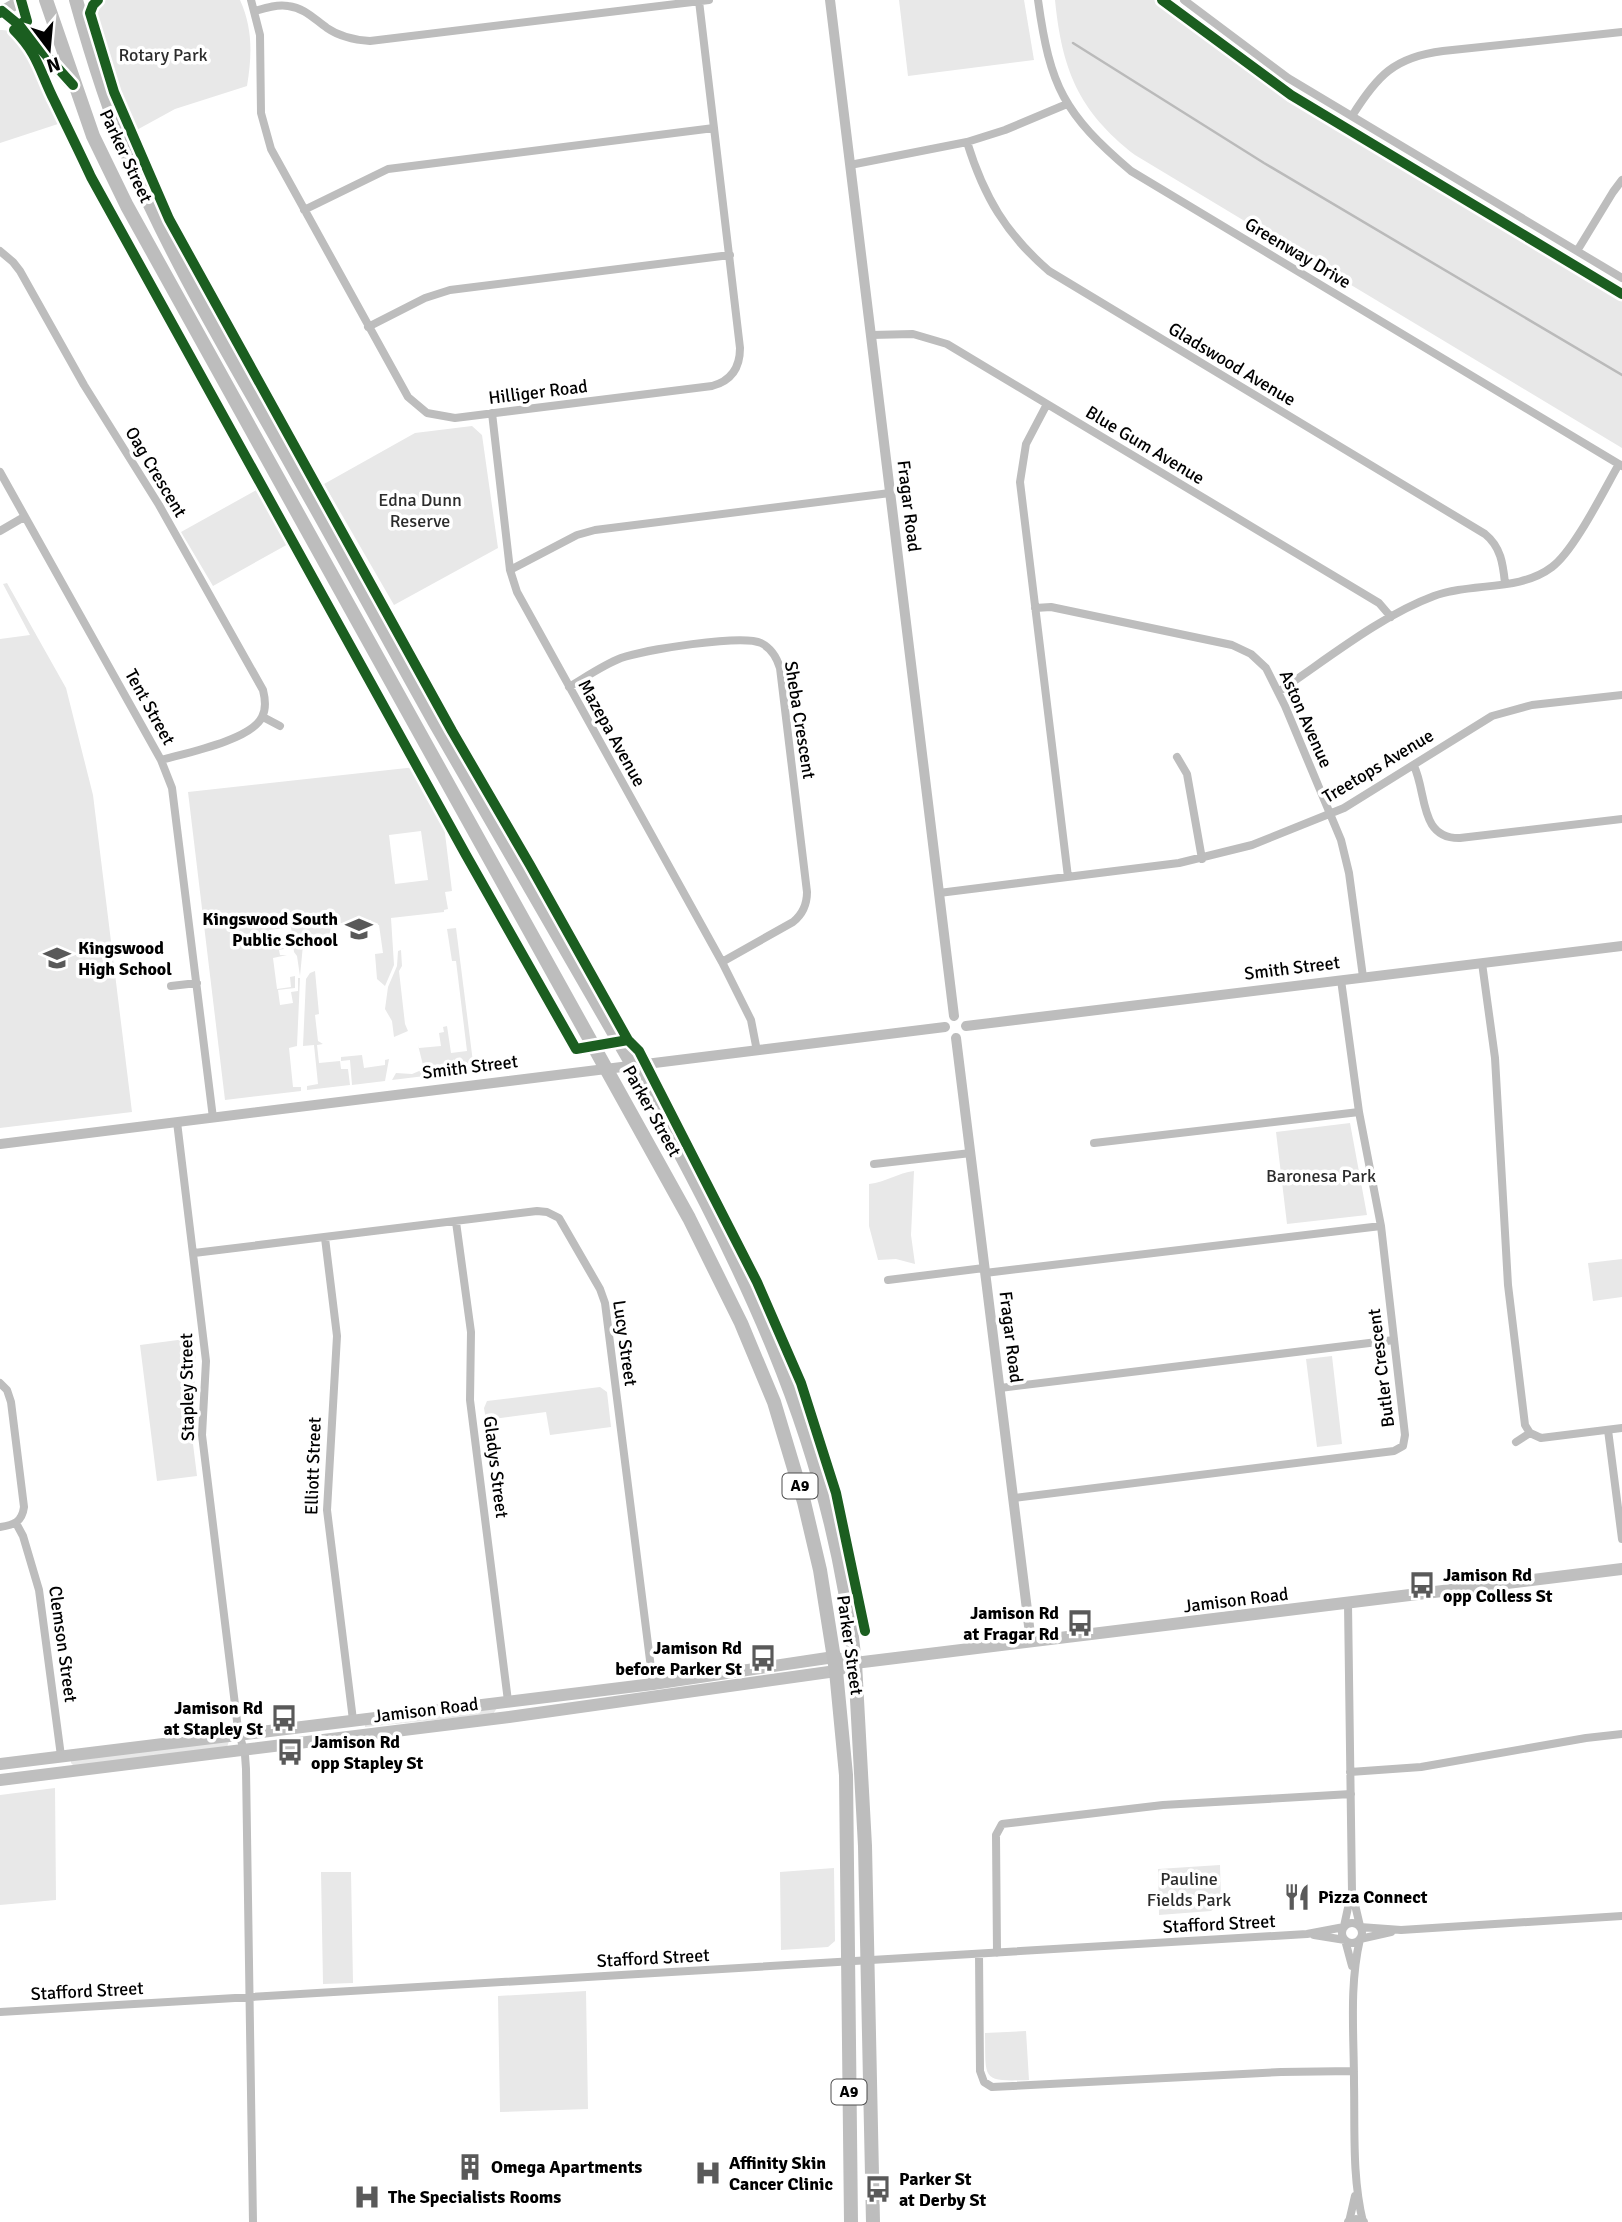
<svg xmlns="http://www.w3.org/2000/svg" width="1622" height="2222" viewBox="0 0 1622 2222" font-family="Signika,sans-serif">
<rect width="100%" height="100%" fill="#fff"/>
<path fill="#e8e8e8" fill-rule="evenodd" d="M105,0H240C253,29 252,55 247,86L175,109L133,132L97,34L101,29L99,22L94,23V9Z
M899,0H1024L1034,60L908,76Z
M1055,0H1161L1282,90L1622,295V448L1135,155C1078,111 1062,69 1055,0Z
M0,30C30,28 42,84 52,104C56,110 60,116 64,122L0,143Z
M472,426L482,435L498,548L394,605L324,484L415,433Z
M260,488L290,543L213,586L181,532Z
M7,583L66,688L93,795L132,1112L0,1128V639L30,635L3,584Z
M416,767L443,817L452,891L445,892L448,909L444,910V912L391,918L394,965L385,986L377,979L375,954L383,953L379,925H372L371,920L338,924L331,928L329,936L311,938L303,945L300,976L297,956L294,952L291,927L269,930L270,943H280L284,949L279,950L280,955H287L273,958L277,989L291,987L290,977L295,976V988L278,990L280,1005L293,1003L291,992L298,991V978H300L297,1046L289,1048L293,1087H301V1091L225,1100L188,792ZM421,831L428,880L395,884L389,835Z
M456,928L474,1070L392,1080L396,1073L412,1074L424,1069L418,1045L419,1048L441,1046L439,1033L444,1032L443,1027L447,1026L451,1053L467,1051L456,961H452L447,929Z
M401,950L402,966L399,971L405,1024L408,1031L394,1037L392,1021L385,1009L388,987L397,966L398,951Z
M315,971L319,1014L315,1015L318,1041L323,1044L317,1045L319,1063L340,1061L341,1069H348L350,1085L307,1090V1086L318,1084L314,1045L303,1046L306,979L310,973Z
M362,1055L364,1068L385,1065V1060L389,1059L385,1081L352,1085L350,1060L341,1061V1057Z
M1350,1123L1367,1215L1287,1224L1276,1132Z
M914,1171L911,1235L915,1264L896,1259L878,1260L869,1226V1184C886,1182 898,1173 914,1171Z
M1622,1259V1297L1593,1301L1588,1263Z
M193,1338L196,1362L191,1428L197,1476L157,1481L140,1345Z
M1332,1356L1342,1444L1317,1447L1306,1359Z
M600,1387L607,1392L611,1427L550,1435L546,1412L486,1420L484,1408L487,1401Z
M497,1708L493,1714L365,1727V1723Z
M229,1741L227,1747L74,1766L71,1763V1759Z
M55,1788L56,1900L0,1905V1795Z
M1220,1865L1221,1902L1211,1911L1159,1915L1158,1869Z
M834,1868L835,1941L828,1947L781,1950L780,1872Z
M321,1872H351L353,1983L323,1984Z
M586,1991L588,2109L500,2112L498,1996Z
M1026,2031L1029,2080C980,2082 986,2079 985,2033Z"/>
<g fill="none" stroke-linecap="round" stroke-linejoin="round">
<path stroke="#bababa" stroke-width="2.5" d="M1073,43L1264,163L1622,375"/>
<path stroke="#bdbdbd" stroke-width="8" d="M251,0L260,35L261,113L271,149L408,397L427,413L455,418L712,386C731,381 740,368 740,348L699,1
M1038,0C1050,87 1064,114 1131,171L1622,466
M1184,0L1288,78L1622,278
M255,11C265,8 277,4 288,6C305,8 314,19 327,28C340,37 355,40 370,41L709,0
M1352,116C1377,76 1394,57 1443,51L1622,32
M967,142C984,197 1006,234 1049,271L1485,534C1501,547 1503,564 1505,583
M850,165L967,142L1005,130L1067,104
M304,210L388,169L714,128
M0,251L13,262L20,271L84,385L159,505L263,690C265,698 267,708 262,717C251,740 186,753 161,760
M1577,251L1613,192L1622,180
M368,327L425,298L450,290L730,255
M871,335L913,334L947,344L1379,603L1391,617
M1047,404L1026,444L1020,482L1068,877
M492,413L510,570L517,592L722,962L751,1020L757,1051
M0,472L161,760L172,788L213,1118
M0,531L24,517
M510,570L577,535L595,530L890,493
M1035,608L1051,607L1232,645L1251,654L1266,668L1285,706L1341,840L1349,873L1363,977
M569,687C586,677 603,665 621,658C643,650 742,634 761,643C771,648 777,658 780,668L807,892C807,904 803,914 793,922L722,962
M1278,692C1326,660 1380,616 1434,596C1472,582 1519,592 1552,567C1574,551 1604,490 1619,464
M263,717L280,726
M1177,757L1187,774L1202,859
M1414,766C1427,793 1419,839 1460,838L1622,819
M939,893L1179,863L1252,845L1344,808L1492,716L1532,705L1622,695
M1482,963L1495,1058L1508,1285L1525,1425L1530,1433L1541,1438L1622,1428
M171,986L197,983
M177,1122L206,1361L202,1435L238,1729L245,1755L246,1769L253,2222
M1094,1143L1359,1112
M874,1164L971,1153
M456,1222L471,1332L470,1400L508,1701
M325,1238L337,1336L327,1510L353,1720
M194,1253L537,1211L547,1212L559,1218L600,1289L605,1303L653,1684
M985,1273L1381,1226
M888,1280L984,1268
M0,1383L7,1390L11,1402L24,1507C22,1522 14,1525 0,1527
M1000,1388L1394,1340
M1608,1430L1622,1539
M1516,1442L1530,1433
M1014,1498L1394,1451L1403,1446L1405,1435L1381,1226L1359,1112L1341,980
M16,1523L23,1536L39,1590L61,1756
M1348,1604L1352,1892L1360,1926
M1350,1772L1421,1767L1586,1738L1622,1734
M1342 1933a10 10 0 1 1 20 0a10 10 0 1 1-20 0Z
M1344,1926L1351,1894
M1360,1927L1401,1930L1622,1916
M1314,1935L1345,1940
M1360,1939C1349,1986 1354,2035 1354,2083C1355,2130 1352,2177 1363,2222
M1360,1939L1391,1932
M1345,1940L1352,1966
M997,1953L996,1835L1002,1824L1163,1805L1351,1794
M979,1954L980,2071L984,2082L992,2087L1281,2072L1354,2071
M0,2012L1307,1934L1344,1927
M1349,2222L1355,2196"/>
<path stroke="#bdbdbd" stroke-width="10" d="M830,0L954,1016
M966,1026L1622,946
M956,1038L1031,1642
M0,1144L945,1027
M1349,2222L1356,2220L1363,2222"/>
<path stroke="#bfbfbf" stroke-width="12" d="M0,13L22,0
M0,1764L653,1684L834,1657L843,1660
M0,1780L509,1717L836,1671L855,1663L1622,1569"/>
<path stroke="#bdbdbd" stroke-width="14" d="M46,0L93,136L127,206L689,1218L741,1323L774,1402L804,1502L820,1570L836,1671L846,1775L851,2222
M76,0C91,54 107,107 129,158C176,269 241,373 299,478C345,559 389,641 434,721C498,834 565,946 629,1059C737,1255 832,1436 855,1663L865,1846L873,2222
M2,11L19,25L70,82"/>
<defs>
<path id="cycleway" d="M21,0L27,21L22,23L14,30C39,55 40,73 55,102C67,127 79,151 91,177L466,855L576,1049L628,1040
M98,0L93,5L90,13L114,92L169,219L452,731L530,865L628,1040L639,1051L757,1282L801,1383L836,1493L865,1631
M1162,0L1291,95L1622,294
M0,13L2,11L19,25L73,85"/>
</defs>
<use href="#cycleway" stroke="#fff" stroke-width="15"/>
<use href="#cycleway" stroke="#1b5e20" stroke-width="10"/>
</g>
<defs>
<symbol id="school-bare" viewBox="-9 -9 18 18"><path d="M0-5L7-2L0 1L-7-2ZM-4 1L0 2.5L4 1V4Q0 6-4 4Z" fill="#595959" stroke="#fff" stroke-width="2.5" paint-order="stroke"/></symbol>
<symbol id="bus-bare" viewBox="-9 -9 18 18"><path d="M-5-6H5V4H4V6H2V4H-2V6H-4V4H-5ZM-3.5-4V0h7V-4ZM-3.5 1.2v1.5H-2V1.2ZM2 1.2v1.5H3.5V1.2Z" fill="#595959" stroke="#fff" stroke-width="2.5" paint-order="stroke"/></symbol>
<symbol id="restaurant-bare" viewBox="-9 -9 18 18"><path d="M-5-6h1v4h1v-4h1v4h1v-4h1v5L-1.5 .5V6h-2V.5L-5-1ZM5-6V6H3V1.5H1.5Q1.5-4 5-6Z" fill="#595959" stroke="#fff" stroke-width="2.5" paint-order="stroke"/></symbol>
<symbol id="building-bare" viewBox="-9 -9 18 18"><path d="M-4-6H4V6H1V3H-1V6H-4ZM-2.5-4.3h1.7v1.8h-1.7ZM.8-4.3h1.7v1.8H.8ZM-2.5-1h1.7V.8h-1.7ZM.8-1h1.7V.8H.8Z" fill="#595959" stroke="#fff" stroke-width="2.5" paint-order="stroke"/></symbol>
<symbol id="hospital-bare" viewBox="-9 -9 18 18"><path d="M-5-5h3v3.5h4V-5h3V5h-3V1.5h-4V5h-3Z" fill="#595959" stroke="#fff" stroke-width="2.5" paint-order="stroke"/></symbol>
</defs>
<g fill-rule="evenodd">
<use href="#school-bare" x="340" y="910" width="38" height="38"/>
<use href="#school-bare" x="38" y="939" width="38" height="38"/>
<use href="#bus-bare" x="1403" y="1566" width="38" height="38"/>
<use href="#bus-bare" x="1061" y="1604" width="38" height="38"/>
<use href="#bus-bare" x="744" y="1639" width="38" height="38"/>
<use href="#bus-bare" x="265" y="1699" width="38" height="38"/>
<use href="#bus-bare" x="271" y="1733" width="38" height="38"/>
<use href="#restaurant-bare" x="1278" y="1878" width="38" height="38"/>
<use href="#building-bare" x="451" y="2148" width="38" height="38"/>
<use href="#hospital-bare" x="689" y="2154" width="38" height="38"/>
<use href="#bus-bare" x="859" y="2170" width="38" height="38"/>
<use href="#hospital-bare" x="348" y="2178" width="38" height="38"/>
</g>
<g text-anchor="middle" dominant-baseline="central" stroke-width="7" stroke-linejoin="round" paint-order="stroke">
<g fill="#fff" stroke="#4c4c4c" stroke-width="2">
<rect x="782.5" y="1473.5" width="35" height="25" rx="5"/>
<rect x="831.5" y="2079.5" width="35" height="25" rx="5"/>
</g>
<g font-size="16" font-weight="bold" fill="#000">
<text x="800" y="1486">A9</text>
<text x="849" y="2092">A9</text>
</g>
<g font-size="18" fill="#2c2c2c" stroke="#fff">
<text x="163" y="55">Rotary Park</text>
<text x="420" y="500">Edna Dunn<tspan x="420" dy="21">Reserve</tspan></text>
<text x="1321" y="1176">Baronesa Park</text>
<text x="1189" y="1879">Pauline<tspan x="1189" dy="21">Fields Park</tspan></text>
</g>
<g font-size="18" fill="#000" stroke="#fff">
<text transform="translate(126 156) rotate(65)">Parker Street</text>
<text transform="translate(1298 253) rotate(31)">Greenway Drive</text>
<text transform="translate(1232 364) rotate(31)">Gladswood Avenue</text>
<text transform="translate(538 392) rotate(-7)">Hilliger Road</text>
<text transform="translate(1145 445) rotate(31)">Blue Gum Avenue</text>
<text transform="translate(156 472) rotate(59)">Oag Crescent</text>
<text transform="translate(909 506) rotate(83)">Fragar Road</text>
<text transform="translate(150 707) rotate(61)">Tent Street</text>
<text transform="translate(1306 719) rotate(66)">Aston Avenue</text>
<text transform="translate(800 720) rotate(81)">Sheba Crescent</text>
<text transform="translate(612 733) rotate(61)">Mazepa Avenue</text>
<text transform="translate(1378 766) rotate(-31)">Treetops Avenue</text>
<text transform="translate(1292 968) rotate(-7)">Smith Street</text>
<text transform="translate(470 1067) rotate(-7)">Smith Street</text>
<text transform="translate(652 1111) rotate(61)">Parker Street</text>
<text transform="translate(1011 1337) rotate(83)">Fragar Road</text>
<text transform="translate(625 1343) rotate(82)">Lucy Street</text>
<text transform="translate(1381 1368) rotate(-97)">Butler Crescent</text>
<text transform="translate(187 1387) rotate(-91)">Stapley Street</text>
<text transform="translate(313 1466) rotate(-88)">Elliott Street</text>
<text transform="translate(496 1467) rotate(83)">Gladys Street</text>
<text transform="translate(1236 1600) rotate(-7)">Jamison Road</text>
<text transform="translate(63 1644) rotate(82)">Clemson Street</text>
<text transform="translate(850 1645) rotate(82)">Parker Street</text>
<text transform="translate(426 1710) rotate(-7)">Jamison Road</text>
<text transform="translate(1219 1924) rotate(-3)">Stafford Street</text>
<text transform="translate(653 1958) rotate(-3)">Stafford Street</text>
<text transform="translate(87 1991) rotate(-3)">Stafford Street</text>
</g>
<g font-size="18" font-weight="bold" fill="#000" stroke="#fff" text-anchor="start">
<text x="338" y="919" text-anchor="end">Kingswood South<tspan x="338" dy="21">Public School</tspan></text>
<text x="78" y="948">Kingswood<tspan x="78" dy="21">High School</tspan></text>
<text x="1443" y="1575">Jamison Rd<tspan x="1443" dy="21">opp Colless St</tspan></text>
<text x="1059" y="1613" text-anchor="end">Jamison Rd<tspan x="1059" dy="21">at Fragar Rd</tspan></text>
<text x="742" y="1648" text-anchor="end">Jamison Rd<tspan x="742" dy="21">before Parker St</tspan></text>
<text x="263" y="1708" text-anchor="end">Jamison Rd<tspan x="263" dy="21">at Stapley St</tspan></text>
<text x="311" y="1742">Jamison Rd<tspan x="311" dy="21">opp Stapley St</tspan></text>
<text x="1318" y="1897">Pizza Connect</text>
<text x="729" y="2163">Affinity Skin<tspan x="729" dy="21">Cancer Clinic</tspan></text>
<text x="491" y="2167">Omega Apartments</text>
<text x="899" y="2179">Parker St<tspan x="899" dy="21">at Derby St</tspan></text>
<text x="388" y="2197">The Specialists Rooms</text>
</g>
</g>
<g transform="translate(49 49) rotate(164)" stroke="#ffffff" stroke-width="5" paint-order="stroke">
<path d="M0-5L12 26L0 18L-12 26Z" fill="#000000"/>
<text y="-10" font-size="19" font-weight="bold" text-anchor="middle" fill="#000000">N</text>
</g>
</svg>
